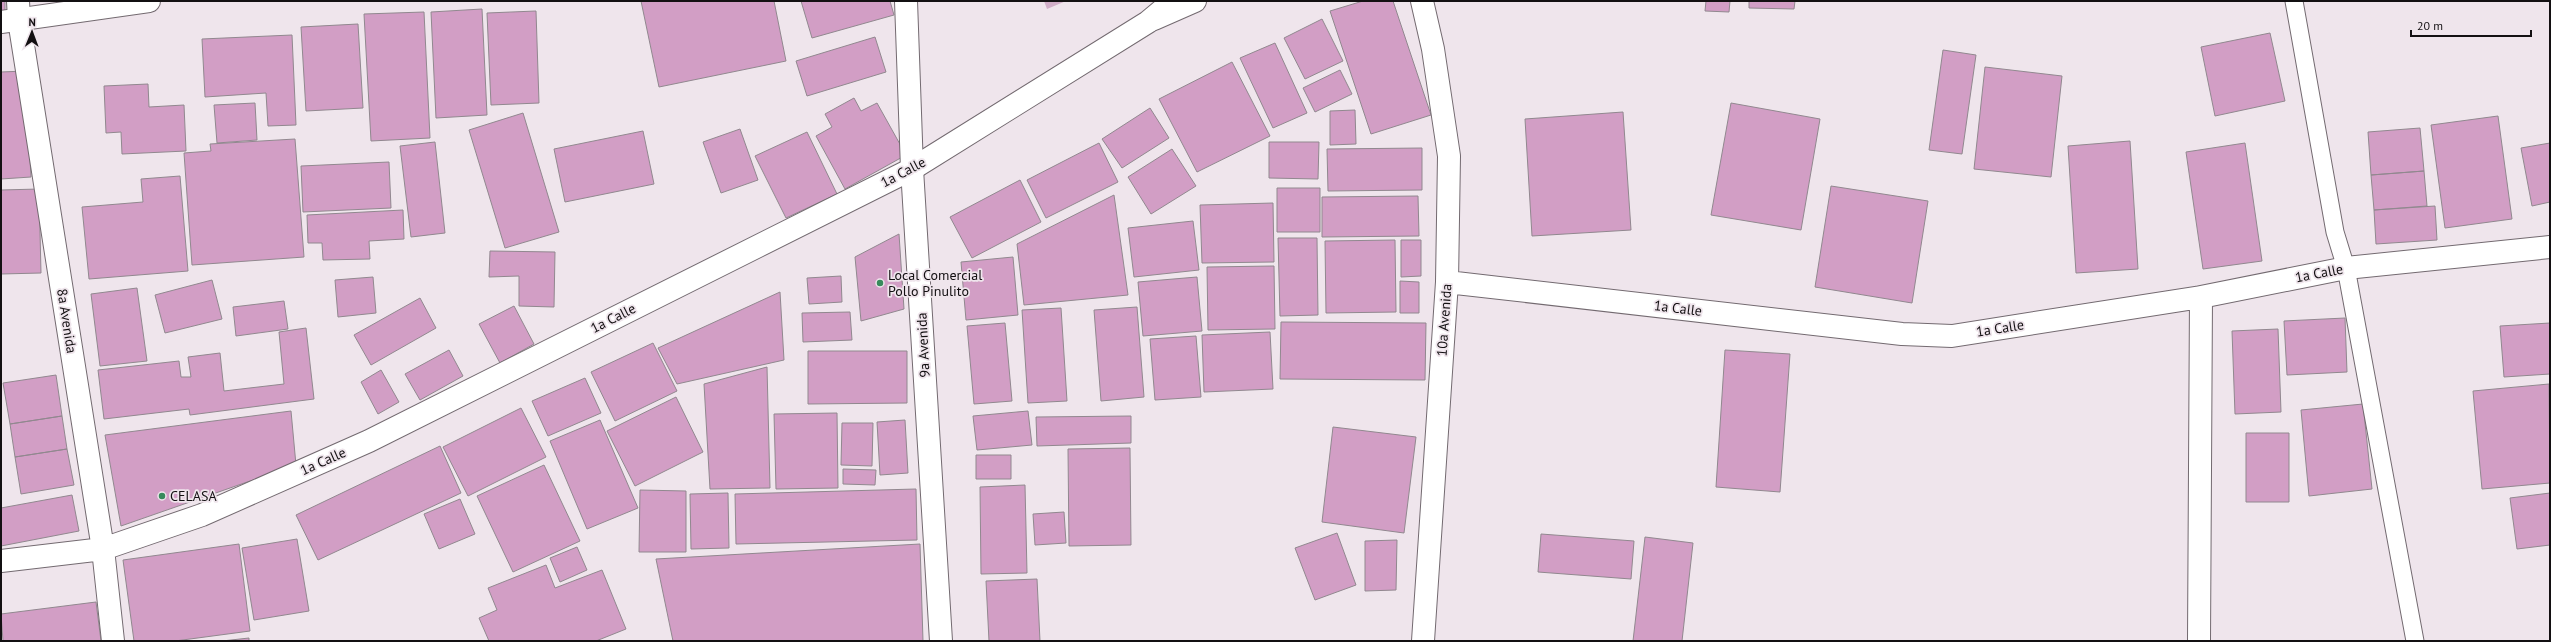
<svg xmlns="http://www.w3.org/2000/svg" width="2551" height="642" viewBox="0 0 2551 642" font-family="'PT Sans',sans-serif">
<rect width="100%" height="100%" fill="#efe5ec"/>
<path fill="#d1aec8" d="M1044,1H1066L1047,9Z"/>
<path fill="#d29ec5" stroke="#91888f" d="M1,1H5V18H1Z
M641,1H774L786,61L659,87Z
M801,1H890L894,15L812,38Z
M1363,1H1393L1431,115L1371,134L1330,11Z
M1706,1H1730L1729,12L1705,11Z
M1749,1H1795L1794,9L1749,8Z
M482,9L487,115L436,118L431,12Z
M536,11L539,103L491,105L487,13Z
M424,12L430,138L371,141L364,14Z
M1322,19L1343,61L1305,79L1284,38Z
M358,24L363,108L306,111L301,27Z
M2270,33L2285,101L2215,116L2201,47Z
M292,35L296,125L268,126L266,93L205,97L202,39Z
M875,37L886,72L807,96L796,61Z
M1275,43L1307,113L1273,128L1240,58Z
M1943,50L1976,55L1962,154L1929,150Z
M1232,62L1270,136L1197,172L1159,99Z
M1985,67L2062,76L2051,177L1974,169Z
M1340,70L1352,94L1315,112L1303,88Z
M25,71L31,177L1,179V72Z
M148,84L149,107L184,105L186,151L122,154L121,132L106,133L104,86Z
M854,98L861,111L877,103L906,155L845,189L816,136L832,127L825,114Z
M255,103L257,140L217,143L214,105Z
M1731,103L1820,119L1801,230L1711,215Z
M1150,108L1169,138L1122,168L1102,139Z
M1355,110L1356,144L1330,145V111Z
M1623,112L1631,230L1532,236L1525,119Z
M523,113L559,232L505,248L469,130Z
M2498,116L2512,219L2445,228L2431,125Z
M2420,128L2424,171L2371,175L2368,132Z
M740,129L758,180L721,193L703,142Z
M643,131L654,184L565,202L554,149Z
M807,132L837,194L786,218L755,156Z
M295,139L304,257L192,265L184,153L211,151L210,144Z
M2130,141L2138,269L2076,273L2068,146Z
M435,142L445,233L411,237L400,146Z
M1269,142H1319L1318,179L1269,178Z
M1099,143L1118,182L1046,218L1027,180Z
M2245,143L2262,261L2203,269L2186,152Z
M2550,143V202L2532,206L2521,148Z
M1422,148V190L1328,191L1327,149Z
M1172,149L1196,186L1151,214L1128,177Z
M389,162L391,208L303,212L301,166Z
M2424,171L2427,206L2374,210L2371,175Z
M180,176L188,271L89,279L82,207L143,202L141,179Z
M1020,180L1041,222L972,258L950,217Z
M1831,186L1928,201L1912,303L1815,287Z
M1277,188H1320V232H1277Z
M39,189L41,273L1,274V190Z
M1114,195L1128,295L1024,305L1017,244Z
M1418,196L1419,236L1322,237V197Z
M1273,203L1274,262L1202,263L1200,205Z
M2435,206L2437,240L2376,244L2374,210Z
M403,210L404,239L369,241L370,259L323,260L322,243H308L307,215Z
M1193,221L1199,270L1134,277L1128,228Z
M899,234L904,309L861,321L855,257Z
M1278,238H1317L1318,315L1280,316Z
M1395,240L1396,312L1326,313L1325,241Z
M1401,240H1421V276L1401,277Z
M490,251L555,252L554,307L519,306V276L489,277Z
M1013,257L1018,315L966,320L961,262Z
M1274,266L1275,329L1208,330L1207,267Z
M841,276L842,302L809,304L807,278Z
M373,277L376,313L338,317L335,280Z
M1197,277L1202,331L1143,336L1138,282Z
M212,280L222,319L165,333L155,295Z
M1400,281L1419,282V313H1400Z
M137,288L147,361L100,366L91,294Z
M780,292L784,360L677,384L658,348Z
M420,298L436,328L371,365L354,335Z
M284,301L288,329L236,336L233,307Z
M514,306L534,344L500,363L479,324Z
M1137,307L1144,397L1101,401L1094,310Z
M1061,308L1067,401L1028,403L1022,310Z
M850,312L852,340L803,342L802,313Z
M2345,318L2347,372L2287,375L2284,321Z
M1281,322L1426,323L1425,380L1280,379Z
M1005,323L1012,401L974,404L967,326Z
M2550,323V374L2504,377L2500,326Z
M306,328L314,399L190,415L189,409L104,419L98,370L179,361L181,377H191L188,357L220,353L224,391L284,384L279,332Z
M2278,329L2281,412L2235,414L2232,331Z
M1270,332L1273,389L1204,392L1202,335Z
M1196,336L1201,397L1155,400L1150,339Z
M653,343L677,391L615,421L591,372Z
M449,350L463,376L420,400L405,374Z
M1725,350L1790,354L1780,492L1716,487Z
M808,351H907V403L808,404Z
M767,367L770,488L710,489L704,384Z
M381,370L399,402L378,414L361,382Z
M56,375L62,416L10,424L3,383Z
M585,378L601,413L548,436L532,401Z
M2549,384L2550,483L2482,489L2473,391Z
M676,397L703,452L635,486L607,431Z
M2363,404L2372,489L2309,496L2301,410Z
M521,408L546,457L468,496L443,447Z
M291,411L296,465L121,526L105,435Z
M1028,411L1032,445L977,450L973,416Z
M837,413L838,488L776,489L774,414Z
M62,416L67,449L15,457L10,424Z
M1131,416V443L1037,446L1036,417Z
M600,420L638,508L587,529L550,441Z
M905,420L908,473L880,475L877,422Z
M842,423H873L872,466L841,465Z
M1333,427L1416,437L1404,533L1322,522Z
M2246,433H2289V502H2246Z
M440,446L461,493L318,560L296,515Z
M1130,448L1131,545L1069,546L1068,449Z
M67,449L74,485L21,494L15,457Z
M976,455H1011V479H976Z
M544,465L580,541L513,572L477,496Z
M843,469L876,470L875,485L843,484Z
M1025,485L1027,573L981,574L980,487Z
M916,489L917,540L736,544L735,494Z
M640,490L686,491V552H639Z
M728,493L729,548L691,549L690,494Z
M2550,493V545L2517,549L2510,498Z
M72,495L79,531L1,546V508Z
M460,499L475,534L439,549L424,514Z
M1064,512L1066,543L1035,545L1033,514Z
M1337,533L1356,585L1315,600L1295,548Z
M1541,534L1634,541L1631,579L1538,572Z
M1645,537L1693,543L1682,641H1633Z
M297,539L309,611L254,620L242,548Z
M1397,540L1396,590L1365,591V541Z
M239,544L250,631L175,641H134L123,560Z
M920,544L923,641H673L656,559Z
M577,547L587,570L560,582L550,558Z
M546,565L555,588L602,570L626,629L596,641H489L479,618L497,610L488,588Z
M1037,579L1040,641H989L986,581Z
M96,602L101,641H3L1,614Z
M249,638V641H222Z"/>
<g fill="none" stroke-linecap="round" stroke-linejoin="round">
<defs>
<path id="service" d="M2294,1L2335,232L2346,268L2415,641"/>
<path id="minor" d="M18,1L19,20
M906,1L912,169L941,641
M1422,1L1433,49L1449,156L1447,282L1423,641
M1154,19L1195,1
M1447,282L1902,334L1952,336L2201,297L2346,268L2550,247
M2199,641L2201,297"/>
<path id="secondary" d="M19,20L103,549L113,641
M1,22L149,1
M1,561L103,549L202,515L369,441L912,169L1148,22L1173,1"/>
</defs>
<use href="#service" stroke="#736a70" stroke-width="19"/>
<use href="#minor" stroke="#736a70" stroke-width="24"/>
<use href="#secondary" stroke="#736a70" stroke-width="24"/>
<use href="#service" stroke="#fff" stroke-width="17"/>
<use href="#minor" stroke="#fff" stroke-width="22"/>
<use href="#secondary" stroke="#fff" stroke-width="22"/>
</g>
<g fill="#388a5c" stroke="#efe5ec" stroke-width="1.5">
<circle cx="880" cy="283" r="4"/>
<circle cx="162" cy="496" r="4"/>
</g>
<g text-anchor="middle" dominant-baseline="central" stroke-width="3.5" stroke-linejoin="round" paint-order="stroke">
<g font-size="14" fill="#131012" stroke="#efe5ec">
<text transform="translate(903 172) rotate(-28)">1a Calle</text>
<text transform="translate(2319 273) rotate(-11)">1a Calle</text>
<text transform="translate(1678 308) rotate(7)">1a Calle</text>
<text transform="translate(613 318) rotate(-27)">1a Calle</text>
<text transform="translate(1444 320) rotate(-86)">10a Avenida</text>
<text transform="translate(67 321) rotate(81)">8a Avenida</text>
<text transform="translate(2000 328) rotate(-9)">1a Calle</text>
<text transform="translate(923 345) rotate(-93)">9a Avenida</text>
<text transform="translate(323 461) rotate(-24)">1a Calle</text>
</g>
<g font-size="14" fill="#131012" stroke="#efe5ec" text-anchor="start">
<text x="888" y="275">Local Comercial<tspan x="888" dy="16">Pollo Pinulito</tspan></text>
<text x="170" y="496">CELASA</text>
</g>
</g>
<rect width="2551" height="642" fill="none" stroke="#131012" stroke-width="4"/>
<g transform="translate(32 32) rotate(1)" stroke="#efe5ec" stroke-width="3" paint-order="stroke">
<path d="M0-3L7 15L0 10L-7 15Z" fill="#131012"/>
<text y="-6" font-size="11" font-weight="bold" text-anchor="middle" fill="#131012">N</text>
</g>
<path d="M2411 30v6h120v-6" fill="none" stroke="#131012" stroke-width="2"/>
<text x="2417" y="30" font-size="12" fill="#131012" stroke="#efe5ec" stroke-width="3" paint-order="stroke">20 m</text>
</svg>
